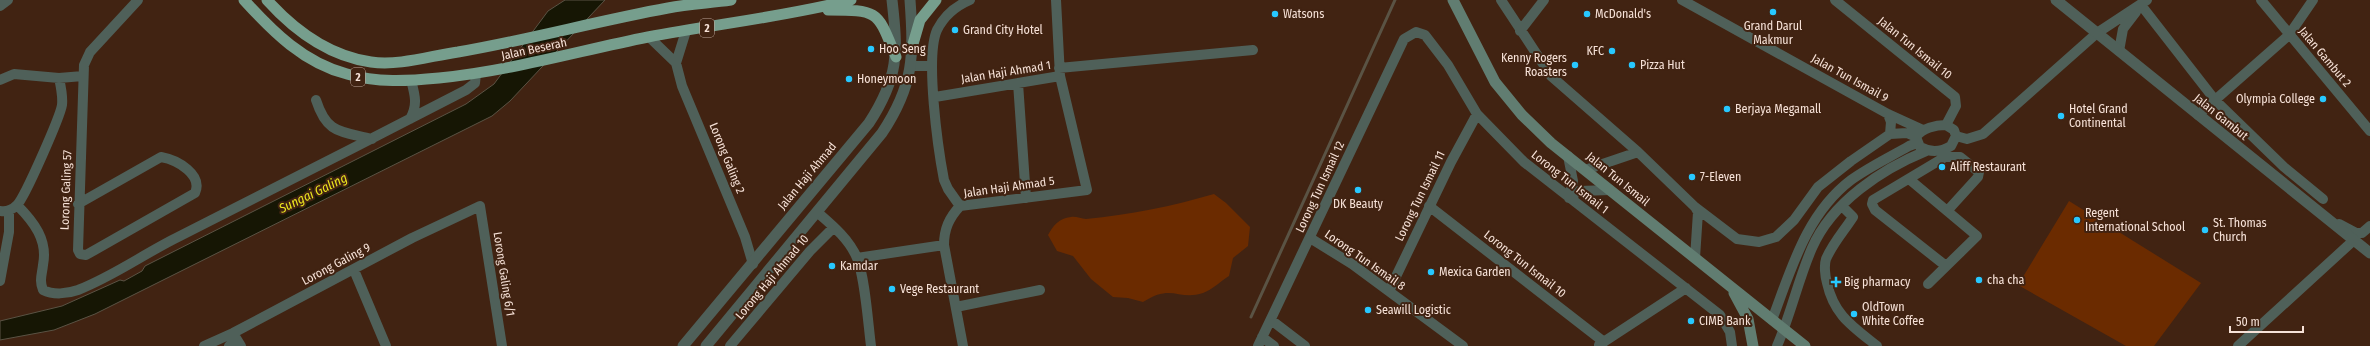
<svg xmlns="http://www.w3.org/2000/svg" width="2370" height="346" viewBox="0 0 2370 346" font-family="'Fira Sans Condensed',sans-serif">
<rect width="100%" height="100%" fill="#412312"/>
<path fill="#6b2b00" d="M1214,194L1226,203L1250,227L1248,246L1233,258L1229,276C1221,281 1212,290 1203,293C1178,301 1172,283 1143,302L1128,298L1113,297L1091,279L1073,256L1057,251L1048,235C1053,226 1059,218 1071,217C1076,216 1081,219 1086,219C1129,215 1173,206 1214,194Z
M2069,201L2201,283L2154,346H2126L2018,285Z"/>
<path fill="#161604" stroke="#5a5344" d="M565,0H605L510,101L492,116L95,314L54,330L0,340V321L62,306L120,280L124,281L142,271L145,266L466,104L494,84L548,11Z"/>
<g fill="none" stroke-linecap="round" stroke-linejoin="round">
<path stroke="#5a5344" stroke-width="3" d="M1251,317L1395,0"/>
<path stroke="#4f6059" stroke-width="10" d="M1501,0L1551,76L1638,152L1695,207L1737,239L1759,242L1776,237L1794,220L1818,187L1851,161L1890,134L1891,122L1888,114
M1682,0L1888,114L1923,130
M1835,0L1955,97L1956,106L1946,125
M2261,0L2370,131
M2141,5L2215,100L2284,167L2323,199
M0,6L8,0
M1520,31L1544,0
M649,37L676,63L682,86L745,237L753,264
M2119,51L2123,29L2136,12
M676,63L686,31
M911,66H932
M1059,68L1253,50
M0,80L14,74L59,78L83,76
M1018,83L1026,198
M935,97L1060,76
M316,100C327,134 340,131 372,139
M2198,115L2289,35L2313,0
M410,119C418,105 415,95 411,80
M1946,125L1954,130L1956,136L1951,146C1941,152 1931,153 1920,147L1916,137C1922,128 1936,125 1946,125Z
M1890,134L1907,133L1916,137
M1956,136L1967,139L1983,134L2097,33L2147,0
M1568,156L1573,181L1569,198
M1585,170L1638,152
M1909,179L1977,236L1928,284
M1569,198L1579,191L1610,190
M78,204L161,157C178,160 203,175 195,193L86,255L80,254L78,250L84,65L90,52L138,0
M17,205C34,222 48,240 43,265C42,275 39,280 43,290C53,295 67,294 78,290C114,276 145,253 180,236C275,188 371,139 466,90L475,83L476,74
M960,206L948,189L944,180C938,149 925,57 937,30C944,16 956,6 970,0
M1429,206L1604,342
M1842,206L1853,217C1844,231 1833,243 1826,259C1824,265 1825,276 1827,283C1834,315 1852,326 1877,346
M1695,207L1698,212L1695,258
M0,211C6,212 12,210 17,205C25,197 60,117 62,105C63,96 61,87 59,78
M817,212C832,225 849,239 857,258C865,277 868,323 871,346
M2339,224L2356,233H2362L2370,226
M1310,238L1352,264L1463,346
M857,258L944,245
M1946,266L1875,210L1872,204L1873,200L1945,157H1960L1979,172L1978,177L1948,210
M354,270L386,346
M0,281L9,232V211
M1389,291L1451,162L1477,114
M956,307L1040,290
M1271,320L1305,346
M1772,320C1791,270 1806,214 1851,180C1869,167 1890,157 1909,146L1917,143
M233,333L241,346
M1262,337L1274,346
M1599,345L1686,288
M204,346L233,333L412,238L480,206L502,346
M229,346L237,340
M730,346L810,251L834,227
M963,346L944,245C944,229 949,218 960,206L1087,190L1060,76L1056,0
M1258,346L1404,39L1416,32L1425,35L1448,65L1477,114L1524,162L1720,315L1730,332L1732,346
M1777,346C1791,314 1798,280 1812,248C1832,202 1882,169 1926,151
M2238,346L2354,240"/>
<path stroke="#4f6059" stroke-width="11" d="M2056,0L2370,253
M683,346L869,123C899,77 898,53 892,0
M706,346L882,133C914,85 914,56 910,0"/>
<path stroke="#617d71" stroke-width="11" d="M1453,0L1495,82L1522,115L1551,143L1805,346
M1734,293L1748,319L1753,346"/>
<path stroke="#769e8d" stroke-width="11" d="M244,0C273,32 304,63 347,74C377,83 408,81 439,78C510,71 578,51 648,37C716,24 784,17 851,0
M267,0C295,31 329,56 371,62C399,66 430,56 458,52C528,40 597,21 668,8C688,4 710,3 731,0
M828,10C880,10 877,11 896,57
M913,44L920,20L936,0"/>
</g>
<g fill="#27c8ff" stroke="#412312" stroke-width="1.5">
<circle cx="1773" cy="12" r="4"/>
<circle cx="1275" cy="14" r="4"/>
<circle cx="1587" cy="14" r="4"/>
<circle cx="955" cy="30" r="4"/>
<circle cx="871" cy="49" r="4"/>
<circle cx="1612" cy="51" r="4"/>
<circle cx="1575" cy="65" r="4"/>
<circle cx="1632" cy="65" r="4"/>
<circle cx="849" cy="79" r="4"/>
<circle cx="2323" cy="99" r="4"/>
<circle cx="1727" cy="109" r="4"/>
<circle cx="2061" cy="116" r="4"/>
<circle cx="1942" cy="167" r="4"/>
<circle cx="1692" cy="177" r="4"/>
<circle cx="1358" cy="190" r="4"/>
<circle cx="2077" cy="220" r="4"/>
<circle cx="2205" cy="230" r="4"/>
<circle cx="832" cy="266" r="4"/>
<circle cx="1431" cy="272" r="4"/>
<circle cx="1979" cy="280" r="4"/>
<path d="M1834 276h4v4h4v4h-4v4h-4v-4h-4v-4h4z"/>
<circle cx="892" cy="289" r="4"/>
<circle cx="1368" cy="310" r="4"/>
<circle cx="1854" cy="314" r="4"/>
<circle cx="1691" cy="321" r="4"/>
</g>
<g text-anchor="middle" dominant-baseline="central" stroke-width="4" stroke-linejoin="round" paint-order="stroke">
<g fill="#412312" stroke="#c0a99d" stroke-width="1">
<rect x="700" y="19" width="14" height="18" rx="3"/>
<rect x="351" y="68" width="14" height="18" rx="3"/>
</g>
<g font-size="11" font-weight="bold" fill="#f7e2d8">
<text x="707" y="28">2</text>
<text x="358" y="77">2</text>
</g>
<g font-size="12" fill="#f7e2d8" stroke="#412312" text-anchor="start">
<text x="1283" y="14">Watsons</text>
<text x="1595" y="14">McDonald's</text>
<text x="1773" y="26" text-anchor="middle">Grand Darul<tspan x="1773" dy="14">Makmur</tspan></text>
<text x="963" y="30">Grand City Hotel</text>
<text x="879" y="49">Hoo Seng</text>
<text x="1604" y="51" text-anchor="end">KFC</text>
<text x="1567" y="58" text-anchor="end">Kenny Rogers<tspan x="1567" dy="14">Roasters</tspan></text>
<text x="1640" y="65">Pizza Hut</text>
<text x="857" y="79">Honeymoon</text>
<text x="2315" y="99" text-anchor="end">Olympia College</text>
<text x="1735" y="109">Berjaya Megamall</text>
<text x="2069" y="109">Hotel Grand<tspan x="2069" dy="14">Continental</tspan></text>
<text x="1950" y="167">Aliff Restaurant</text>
<text x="1700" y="177">7-Eleven</text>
<text x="1358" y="204" text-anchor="middle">DK Beauty</text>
<text x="2085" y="213">Regent<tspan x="2085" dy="14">International School</tspan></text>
<text x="2213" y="223">St. Thomas<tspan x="2213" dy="14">Church</tspan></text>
<text x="840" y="266">Kamdar</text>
<text x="1439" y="272">Mexica Garden</text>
<text x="1987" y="280">cha cha</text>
<text x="1844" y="282">Big pharmacy</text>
<text x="900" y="289">Vege Restaurant</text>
<text x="1862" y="307">OldTown<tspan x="1862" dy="14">White Coffee</tspan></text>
<text x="1376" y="310">Seawill Logistic</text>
<text x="1699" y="321">CIMB Bank</text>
</g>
<g font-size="12" fill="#f7e2d8" stroke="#412312">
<text transform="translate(1915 48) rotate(39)">Jalan Tun Ismail 10</text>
<text transform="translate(534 49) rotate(-12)">Jalan Beserah</text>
<text transform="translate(2325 57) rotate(50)">Jalan Gambut 2</text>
<text transform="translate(1006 72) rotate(-9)">Jalan Haji Ahmad 1</text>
<text transform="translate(1850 78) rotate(29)">Jalan Tun Ismail 9</text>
<text transform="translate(2221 117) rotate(39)">Jalan Gambut</text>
<text transform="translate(727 158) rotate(68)">Lorong Galing 2</text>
<text transform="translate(807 176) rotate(-50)">Jalan Haji Ahmad</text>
<text transform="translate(1618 179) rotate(39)">Jalan Tun Ismail</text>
<text transform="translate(1570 182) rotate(38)">Lorong Tun Ismail 1</text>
<text transform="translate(1009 187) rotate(-8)">Jalan Haji Ahmad 5</text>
<text transform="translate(1320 187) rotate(-65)">Lorong Tun Ismail 12</text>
<text transform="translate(66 190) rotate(-88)">Lorong Galing 57</text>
<text transform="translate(1420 196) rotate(-64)">Lorong Tun Ismail 11</text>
<text transform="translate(1365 260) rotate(35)">Lorong Tun Ismail 8</text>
<text transform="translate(336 264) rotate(-28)">Lorong Galing 9</text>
<text transform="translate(1525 264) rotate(38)">Lorong Tun Ismail 10</text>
<text transform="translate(504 274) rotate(81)">Lorong Galing 6/1</text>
<text transform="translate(772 277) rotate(-50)">Lorong Haji Ahmad 10</text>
</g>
<g font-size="13" font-style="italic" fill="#ede61e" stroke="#412312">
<text transform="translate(313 193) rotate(-26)">Sungai Galing</text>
</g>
</g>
<path d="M2230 326v6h73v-6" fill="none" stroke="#f7e2d8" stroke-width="2"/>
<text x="2236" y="326" font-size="12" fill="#f7e2d8" stroke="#412312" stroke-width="3" paint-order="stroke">50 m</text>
</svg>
